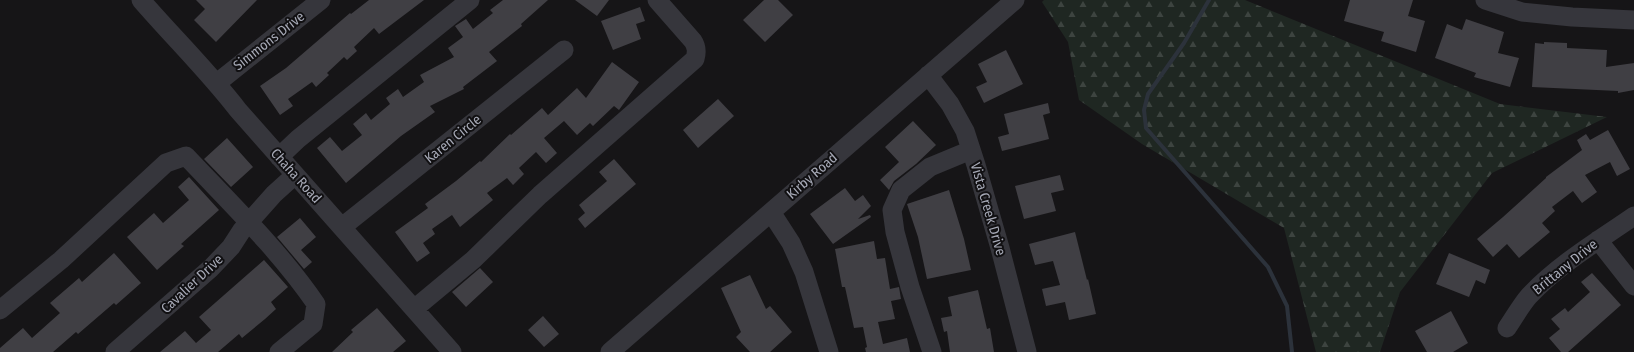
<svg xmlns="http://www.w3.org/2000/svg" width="1634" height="352" viewBox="0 0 1634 352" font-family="'Fira Sans Condensed',sans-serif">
<defs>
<pattern id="forest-firs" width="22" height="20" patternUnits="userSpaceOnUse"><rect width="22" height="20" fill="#1f2722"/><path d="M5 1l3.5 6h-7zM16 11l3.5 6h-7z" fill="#3d4440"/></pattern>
</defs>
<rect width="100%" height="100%" fill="#161517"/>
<path fill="url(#forest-firs)" d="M1044,0H1245L1500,104L1607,117L1492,173L1400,292L1380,352H1316L1284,228L1142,144L1079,100L1068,42L1042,2Z"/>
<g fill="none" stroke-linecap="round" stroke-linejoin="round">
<path stroke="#2c323b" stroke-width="4" d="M1209,0L1184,43L1148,94L1144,110L1146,128L1268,267L1287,306L1292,352"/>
</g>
<path fill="#403f44" d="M196,0H257L216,42L194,20L205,9Z
M369,0H424L379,34L374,28L354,47L357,51L347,60L344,57L327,73L329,75L316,87L312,82L288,99L293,106L280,115L260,86L286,68L350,13L351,14Z
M503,0H548L521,24L522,26L489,52L497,61L463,87L464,89L430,106L435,112L401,136L346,183L317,148L330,137L342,151L362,135L353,124L366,113L371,120L390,104L386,98L398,89L403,97L424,82L420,75L454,57L448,48L463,37L455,26L466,19L473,29L493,13L490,10Z
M575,0H609L597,16Z
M764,0H778L793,15L765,42L743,20Z
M1350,0H1413L1408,16L1425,21L1416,52L1381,41L1384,32L1344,21Z
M640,7L645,21L636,24L641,39L613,50L601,21Z
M1466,19L1504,32L1498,53L1519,58L1510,87L1474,77L1476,73L1435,58L1447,24L1462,30Z
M1544,42L1567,43V48L1607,50L1606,67L1634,63V90L1618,93V91L1532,87L1535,43L1544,44V53Z
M1006,50L1023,84L984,103L976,87L987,82L978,64Z
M612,62L639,82L619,110L614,106L593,126L590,123L577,135L564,121L544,138L557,153L546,163L536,152L519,168L524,174L513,185L507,178L487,193L493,200L460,227L452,215L432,229L435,234L423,243L430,253L417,262L395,232L428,208L425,204L456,181L480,161L481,162L510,134L511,135L542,108L548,115L577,88L586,98Z
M718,99L734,116L698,148L683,130Z
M1048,103L1050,113L1043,115L1049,139L1002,151L998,137L1009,134L1004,114Z
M913,121L936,145L916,164L894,181L889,190L880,180L899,162L885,147Z
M1608,130L1630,169L1617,176L1610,162L1585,175L1597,192L1582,203L1573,191L1552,207L1555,211L1542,223L1550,232L1519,258L1507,244L1493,257L1477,239L1503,217L1546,178V177L1582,150L1577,140L1586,134L1590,140Z
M227,138L253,167L231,187L204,159Z
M614,159L636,184L585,228L578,219L585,213L579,205L607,181L599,172Z
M1060,175L1064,190L1051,193L1056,211L1024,219L1015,186Z
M189,177L219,210L181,244L184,246L157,270L127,237L154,213L163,223L189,200L178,187Z
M845,188L855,201L863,195L871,206L858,219L870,215L871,217L833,244L810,214Z
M949,190L964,239L971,270L927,279L918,237L907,204Z
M300,218L316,237L301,250L312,262L304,269L277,237Z
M1075,232L1087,280L1088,279L1096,314L1069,320L1065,302L1046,306L1042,289L1060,285L1053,261L1035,265L1029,244Z
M874,241L877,259L885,258L890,289L899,287L901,299L891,301L895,319L878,322L883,344L907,338L910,352H866L865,348L867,347L863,327L854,328L845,287H842L835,249Z
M114,253L141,283L116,305L114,303L78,334L76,332L53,352H0V348L23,328L32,338L60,313L50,303L79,278L82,282Z
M1449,253L1490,270L1485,284L1476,280L1469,297L1436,284Z
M264,260L288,287L271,302L276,309L265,319L242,338L239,334L218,352H160L185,331L196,343L211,330L199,317Z
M480,268L493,282L466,307L452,292Z
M1592,273L1621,305L1568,352H1561L1549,338L1560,329L1551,319L1565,308L1568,312L1590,292L1581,282Z
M750,275L766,309L770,306L792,332L770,352H750L736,337L741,332L721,288Z
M978,290L987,329L990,328L994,352H950L947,331L944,332L941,318L952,316L948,297Z
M377,308L406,341L393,352H332L353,332L351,330Z
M1451,311L1468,343L1453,352H1427L1415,331Z
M543,316L559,334L544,347L528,330Z"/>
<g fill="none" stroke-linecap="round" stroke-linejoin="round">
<path stroke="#36363c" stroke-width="19" d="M141,0C173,37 208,71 238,110L452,352
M1485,0L1522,12L1572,17L1634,20
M928,75L950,104L965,131L976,165L1000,248L1027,352
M217,83L321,0
M279,157L298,139L470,0
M771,212L791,243L804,272L829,352
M342,227L564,50
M1598,240L1634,286
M414,309L473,260L540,195L695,59C697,52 697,47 693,41L657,0
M0,310L61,260L166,163L186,156C231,204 279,250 316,304L313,324L279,352
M1507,328C1514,318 1521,305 1529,296C1559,264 1598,241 1634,216
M115,352L211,268L231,247L242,230L274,194L295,175
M610,352L1015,0
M932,352L910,287L895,232L892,210L901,190L930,167L971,150"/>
</g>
<g text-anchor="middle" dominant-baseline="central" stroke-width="4" stroke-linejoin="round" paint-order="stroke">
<g font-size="14" fill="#a7aab7" stroke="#111012">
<text transform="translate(269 41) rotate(-38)">Simmons Drive</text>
<text transform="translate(453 139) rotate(-39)">Karen Circle</text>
<text transform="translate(296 176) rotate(48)">Chaha Road</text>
<text transform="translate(812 176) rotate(-41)">Kirby Road</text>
<text transform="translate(988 209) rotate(74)">Vista Creek Drive</text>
<text transform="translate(1565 267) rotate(-39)">Brittany Drive</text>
<text transform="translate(192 284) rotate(-43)">Cavalier Drive</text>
</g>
</g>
</svg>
